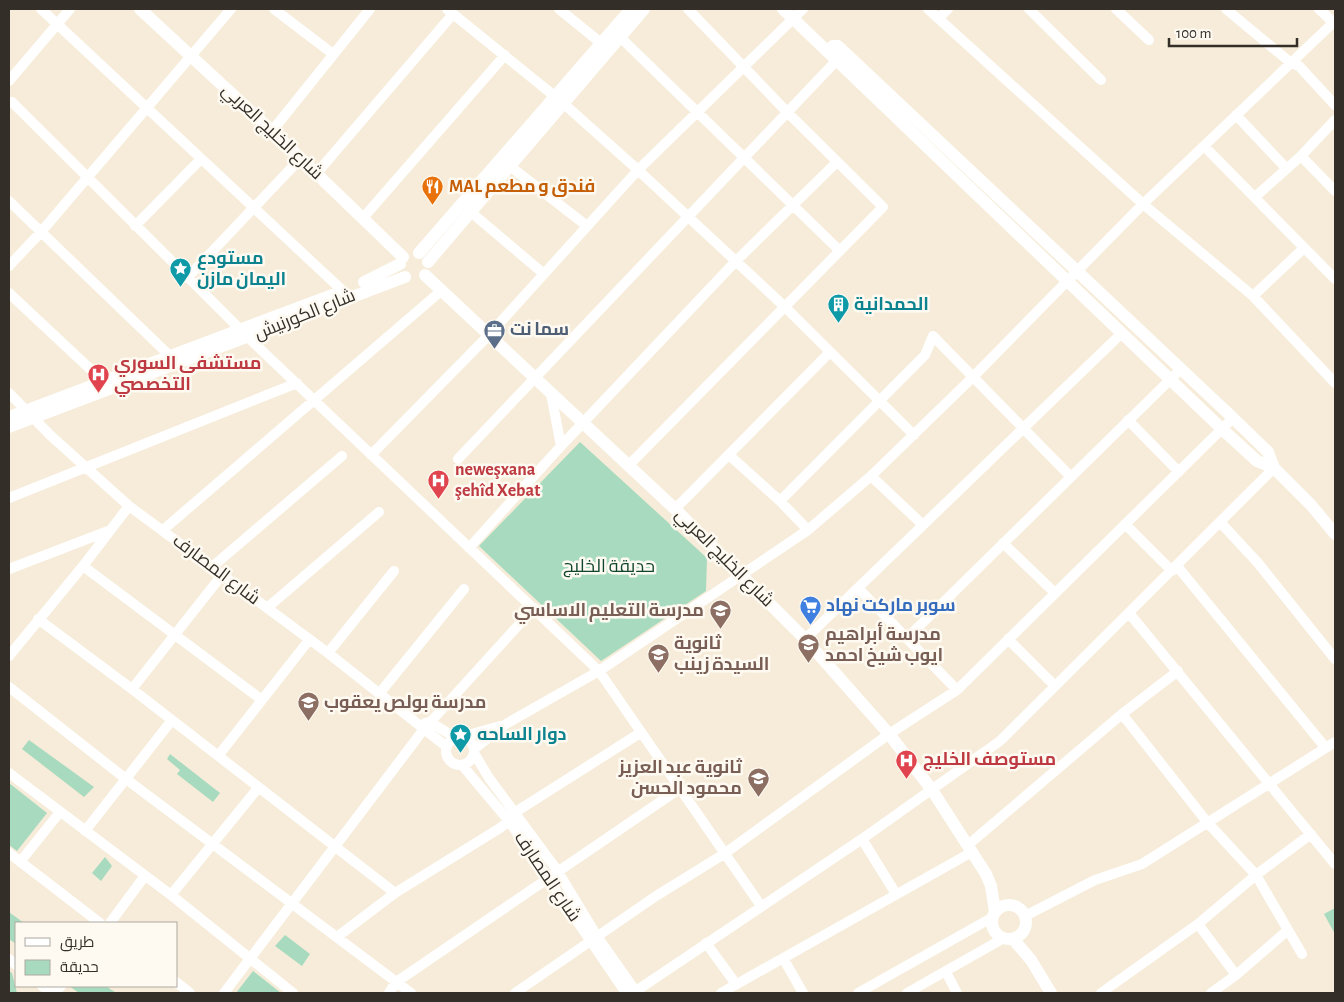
<svg xmlns="http://www.w3.org/2000/svg" width="1344" height="1002" viewBox="0 0 1344 1002" font-family="'Alegreya Sans',Cairo,sans-serif">
<rect width="100%" height="100%" fill="#f6ecd9"/>
<path fill="#a7dabe" d="M580,442L707,558L706,591L601,661L479,546Z
M29,740L94,787L84,797L22,749Z
M170,754L220,793L213,802L177,774L180,770L167,759Z
M9,783L47,813L17,851L9,845Z
M105,857L112,866L101,881L92,873Z
M1335,908V934L1324,914Z
M9,912L24,923H16V944L9,939Z
M285,935L310,954L302,966L275,946Z
M9,971L12,973L17,993H9Z
M253,971L281,993H236Z
M69,986H106L116,993H79Z"/>
<g fill="none" stroke-linecap="round" stroke-linejoin="round">
<path stroke="#fff" stroke-width="10" d="M41,9L343,291
M274,9L333,54
M447,9L563,103L638,170L785,307L914,435
M559,9L601,43
M928,9L1143,204L1253,296L1335,383
M1029,9L1101,80
M1116,9L1149,40
M1226,9L1291,63L1299,66L1335,105
M1319,9L1335,24
M939,18L948,9
M620,37L840,251
M9,81L70,9
M12,102L256,345L599,671L761,906
M1236,115L1286,168
M272,131L370,9
M1204,146L1335,279
M1301,156L1335,191
M511,167L587,226
M316,174L453,14
M1255,197L1301,156L1335,120
M9,201L170,356
M472,213L544,274
M363,218L505,55
M135,226L201,159
M9,266L41,232L231,9
M187,278L300,159
M9,293L104,382
M1253,296L1304,248
M9,393L50,435L129,506L328,653L447,747
M1128,420L1179,472
M561,446L735,262L837,162
M371,455L486,338L638,170L803,9
M729,455L780,501L808,530
M458,459L837,60
M628,466L883,207L787,112L688,9
M871,476L923,525
M9,498L297,383
M780,501L925,355L933,336L1071,477
M675,509L830,352
M1220,522L1258,563L1335,659
M1125,524L1172,571
M163,530L441,291
M1003,543L1055,593
M469,548L561,446L551,394
M83,566L262,700
M1177,566L1325,747
M212,567L342,456
M9,569L108,531
M858,588L957,690
M267,608L379,512
M1129,613L1335,864
M38,619L132,689L395,893
M907,638L1181,369
M805,639L1122,333
M1008,639L1054,685
M328,653L394,571
M9,656L83,566L129,506
M9,687L126,779L411,993
M132,689L222,575
M379,694L464,589
M1122,714L1207,822L1256,875L1302,954
M425,723L430,722L456,738
M461,737L500,726
M446 751a14 14 0 1 1 28 0a14 14 0 1 1-28 0Z
M474,749L506,724L599,671L808,530L871,476L973,377L1143,204L1335,21
M474,753L489,778L557,870L597,936L637,993
M218,756L309,640
M462,765L509,821L626,993
M9,773L171,895L293,993
M85,831L172,720
M862,839L896,894
M968,845L1122,714L1178,671
M9,853L100,923
M20,862L60,812
M171,895L258,788
M1025,916L1095,880L1142,864L1335,742
M110,923L144,877
M1198,924L1236,975
M337,937L395,893L500,828L509,821L514,813L640,733
M706,943L736,984
M783,958L803,993
M9,959L16,965
M946,972L957,993
M176,982L190,993
M42,986L52,993
M55,993L61,986
M224,993L424,729L534,608
M389,993L396,982L411,972L679,789
M515,993L656,896L724,854L889,734L957,690L1233,418
M633,993L862,839L1000,741L1274,468
M721,993L972,852
M858,993L993,917
M907,993L1004,938
M1101,993L1198,924L1256,875L1311,834
M1211,993L1236,975L1288,930"/>
<path stroke="#fff" stroke-width="12" d="M140,9L272,131L403,257
M783,9L1222,429L1257,461L1274,468
M827,51L833,46H838L1233,418L1268,452L1274,468L1311,505L1335,534
M419,253L631,9
M428,262L644,9
M425,275L675,509L805,639L889,734L932,790L986,874L991,886L995,912
M364,282L400,264
M9,417L332,295
M9,427L405,277
M992 922a17 17 0 1 1 34 0a17 17 0 1 1-34 0Z
M1013,939L1031,960L1051,993"/>
</g>
<defs>
<symbol id="restaurant-pin" viewBox="-11 -11 22 30"><path d="M0 17L-7.5 6A9.5 9.5 0 1 1 7.5 6Z" fill="#e8710a" stroke="#fefaf2"/><path d="M-5-6h1v4h1v-4h1v4h1v-4h1v5L-1.5 .5V6h-2V.5L-5-1ZM5-6V6H3V1.5H1.5Q1.5-4 5-6Z" fill="#fff"/></symbol>
<symbol id="sight-pin" viewBox="-11 -11 22 30"><path d="M0 17L-7.5 6A9.5 9.5 0 1 1 7.5 6Z" fill="#0f9aa8" stroke="#fefaf2"/><path d="M0-6L1.8-2.2L6-1.7L2.9 1.2L3.7 5.4L0 3.3L-3.7 5.4L-2.9 1.2L-6-1.7L-1.8-2.2Z" fill="#fff"/></symbol>
<symbol id="building-pin" viewBox="-11 -11 22 30"><path d="M0 17L-7.5 6A9.5 9.5 0 1 1 7.5 6Z" fill="#0f9aa8" stroke="#fefaf2"/><path d="M-4-6H4V6H1V3H-1V6H-4ZM-2.5-4.3h1.7v1.8h-1.7ZM.8-4.3h1.7v1.8H.8ZM-2.5-1h1.7V.8h-1.7ZM.8-1h1.7V.8H.8Z" fill="#fff"/></symbol>
<symbol id="office-pin" viewBox="-11 -11 22 30"><path d="M0 17L-7.5 6A9.5 9.5 0 1 1 7.5 6Z" fill="#5c6f8a" stroke="#fefaf2"/><path d="M-6-3h4V-5.5h4V-3h4V5H-6ZM-1-4.5V-3h2v-1.5ZM-6 0V1H6V0Z" fill="#fff"/></symbol>
<symbol id="hospital-pin" viewBox="-11 -11 22 30"><path d="M0 17L-7.5 6A9.5 9.5 0 1 1 7.5 6Z" fill="#e0444e" stroke="#fefaf2"/><path d="M-5-5h3v3.5h4V-5h3V5h-3V1.5h-4V5h-3Z" fill="#fff"/></symbol>
<symbol id="supermarket-pin" viewBox="-11 -11 22 30"><path d="M0 17L-7.5 6A9.5 9.5 0 1 1 7.5 6Z" fill="#3f7fe0" stroke="#fefaf2"/><path d="M-6-5.5h2.5l.6 2H6L4.5 2H-2.5L-4.4-4H-6ZM-1.5 3.2a1.3 1.3 0 1 0 .1 0ZM3 3.2a1.3 1.3 0 1 0 .1 0Z" fill="#fff"/></symbol>
<symbol id="school-pin" viewBox="-11 -11 22 30"><path d="M0 17L-7.5 6A9.5 9.5 0 1 1 7.5 6Z" fill="#8d6e63" stroke="#fefaf2"/><path d="M0-5L7-2L0 1L-7-2ZM-4 1L0 2.5L4 1V4Q0 6-4 4Z" fill="#fff"/></symbol>
</defs>
<g fill-rule="evenodd">
<use href="#restaurant-pin" x="420" y="174" width="25" height="34"/>
<use href="#sight-pin" x="168" y="256" width="25" height="34"/>
<use href="#building-pin" x="826" y="292" width="25" height="34"/>
<use href="#office-pin" x="482" y="318" width="25" height="34"/>
<use href="#hospital-pin" x="86" y="362" width="25" height="34"/>
<use href="#hospital-pin" x="426" y="468" width="25" height="34"/>
<use href="#supermarket-pin" x="798" y="594" width="25" height="34"/>
<use href="#school-pin" x="708" y="598" width="25" height="34"/>
<use href="#school-pin" x="796" y="632" width="25" height="34"/>
<use href="#school-pin" x="646" y="642" width="25" height="34"/>
<use href="#school-pin" x="296" y="690" width="25" height="34"/>
<use href="#sight-pin" x="448" y="722" width="25" height="34"/>
<use href="#hospital-pin" x="894" y="748" width="25" height="34"/>
<use href="#school-pin" x="746" y="766" width="25" height="34"/>
</g>
<g text-anchor="middle" dominant-baseline="central" stroke-width="5" stroke-linejoin="round" paint-order="stroke">
<g font-size="18" fill="#332f28" stroke="#fefaf2">
<text transform="translate(272 132) rotate(43)">شارع الخليج العربي</text>
<text transform="translate(305 315) rotate(-22)">شارع الكورنيش</text>
<text transform="translate(724 558) rotate(45)">شارع الخليج العربي</text>
<text transform="translate(216 570) rotate(37)">شارع المصارف</text>
<text transform="translate(547 877) rotate(56)">شارع المصارف</text>
</g>
<g font-size="18" font-weight="bold" fill="#c56008" stroke="#fefaf2" text-anchor="start">
<text x="449" y="187">MAL فندق و مطعم</text>
</g>
<g font-size="18" font-weight="bold" fill="#0d838f" stroke="#fefaf2" text-anchor="start">
<text x="197" y="259">مستودع<tspan x="197" dy="21">اليمان مازن</tspan></text>
<text x="854" y="305">الحمدانية</text>
<text x="477" y="735">دوار الساحه</text>
</g>
<g font-size="18" font-weight="bold" fill="#4e5e75" stroke="#fefaf2" text-anchor="start">
<text x="510" y="330">سما نت</text>
</g>
<g font-size="18" font-weight="bold" fill="#be3a42" stroke="#fefaf2" text-anchor="start">
<text x="114" y="364">مستشفى السوري<tspan x="114" dy="21">التخصصي</tspan></text>
<text x="455" y="470">neweşxana<tspan x="455" dy="21">şehîd Xebat</tspan></text>
<text x="923" y="760">مستوصف الخليج</text>
</g>
<g font-size="18" fill="#10462f" stroke="#fefaf2">
<text x="609" y="567">حديقة الخليج</text>
</g>
<g font-size="18" font-weight="bold" fill="#366cbe" stroke="#fefaf2" text-anchor="start">
<text x="826" y="606">سوبر ماركت نهاد</text>
</g>
<g font-size="18" font-weight="bold" fill="#785e54" stroke="#fefaf2" text-anchor="start">
<text x="704" y="611" text-anchor="end">مدرسة التعليم الاساسي</text>
<text x="825" y="635">مدرسة أبراهيم<tspan x="825" dy="21">ايوب شيخ احمد</tspan></text>
<text x="674" y="644">ثانوية<tspan x="674" dy="21">السيدة زينب</tspan></text>
<text x="324" y="703">مدرسة بولص يعقوب</text>
<text x="742" y="768" text-anchor="end">ثانوية عبد العزيز<tspan x="742" dy="21">محمود الحسن</tspan></text>
</g>
</g>
<rect width="1344" height="1002" fill="none" stroke="#332f28" stroke-width="20"/>
<rect x="15" y="922" width="162" height="65" fill="#fefaf2" stroke="#ada9a1"/>
<rect x="25" y="938" width="25" height="8" fill="#ffffff" stroke="#ada9a1"/>
<text x="60" y="947" font-size="15" fill="#332f28">طريق</text>
<rect x="25" y="960" width="25" height="15" fill="#a7dabe" stroke="#ada9a1"/>
<text x="60" y="972" font-size="15" fill="#332f28">حديقة</text>
<path d="M1169 38v8h128v-8" fill="none" stroke="#332f28" stroke-width="2.5"/>
<text x="1176" y="38" font-size="15" fill="#332f28" stroke="#fefaf2" stroke-width="4" paint-order="stroke">100 m</text>
</svg>
